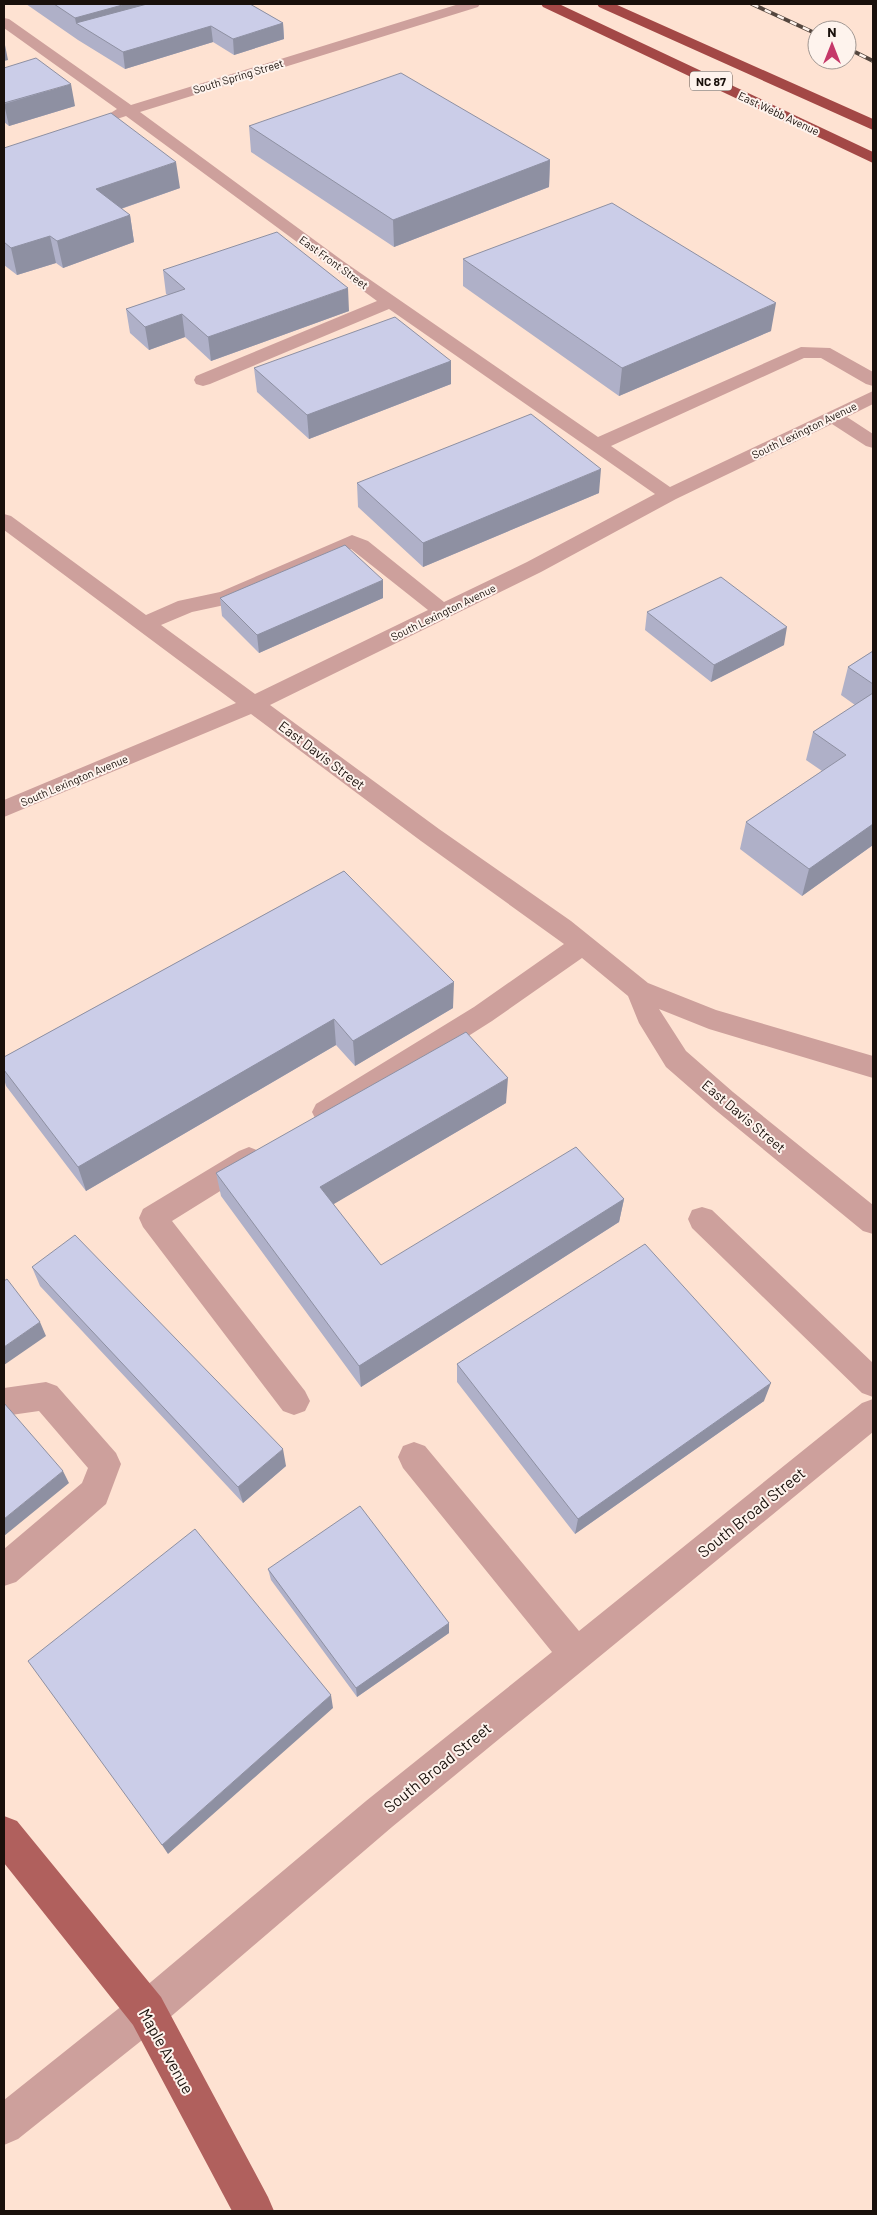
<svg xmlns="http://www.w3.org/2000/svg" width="877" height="2215" viewBox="0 0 877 2215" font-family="Barlow,sans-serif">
<rect width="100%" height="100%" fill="#fee2d2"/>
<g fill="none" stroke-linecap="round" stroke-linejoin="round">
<path fill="#cda09c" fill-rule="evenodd" d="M459,4H480L478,7L140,112L343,261L598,437L801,347L830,348L873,372V386L866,384L821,358H804L611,446L670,487L873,391V404L847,417L873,434V448L866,446L832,424L676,499L541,572L270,705L439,829L571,921L648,983L716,1010L873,1056V1078L709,1029L659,1009L686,1051L733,1092L873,1205V1234L863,1231L713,1108L666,1067L639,1023L628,996L582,958L492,1021L336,1120L326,1123L316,1120L312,1112L316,1104L474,1007L564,944L421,841L251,714L4,817V800L236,703L4,530V514L11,516L146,615L178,601L220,592L352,535L368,541L444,602L527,562L655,494L389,309L210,384L203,386L196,384L194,380L196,376L377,301L126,116L117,119L112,117L109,114L117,109L4,28V18L9,19L131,105ZM351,549L428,610L255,694L161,625L192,612L234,603Z
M249,1147L259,1151L263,1159L259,1167L172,1221L305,1391L310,1401L305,1411L294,1415L283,1411L143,1227L139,1218L143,1209L239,1151Z
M702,1207L712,1210L873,1363V1397L862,1393L692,1228L688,1219L692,1210Z
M46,1382L57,1386L116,1453L121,1464L106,1504L16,1582L4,1586V1549L82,1483L88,1468L39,1411L4,1416V1388Z
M873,1399V1432L392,1827L161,2025L18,2139L4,2145V2100L133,1997L366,1801L552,1652L403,1468L398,1457L403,1446L414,1442L425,1446L579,1631L862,1403Z"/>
<path fill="#b0605d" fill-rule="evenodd" d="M4,1816L17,1821L161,1997L268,2197L274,2211H232L133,2025L4,1863Z"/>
<path fill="#a34846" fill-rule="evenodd" d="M541,4H559L873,152V163L543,7Z
M597,4H615L873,119V130L599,7Z"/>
<defs>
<path id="rail" d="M752,4L817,34
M847,48L873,61"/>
</defs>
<use href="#rail" stroke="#54463e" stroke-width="4"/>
<use href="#rail" stroke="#fef3ed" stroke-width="2.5" stroke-dasharray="7" stroke-linecap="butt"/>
</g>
<path fill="#afb0c8" d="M26,4H250L283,23L284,39L234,55L213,42L125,69L78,40Z
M4,68L75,106L9,126L4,122Z
M249,126L550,160L549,187L394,247L251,152Z
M4,148L180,188L121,209L130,215L134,242L63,268L56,263L17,275L4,265Z
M463,259L771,331L619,396L463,286Z
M163,270L349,311L211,361L185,337L149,350L130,333L126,309L168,295L166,294Z
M451,361V384L309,439L257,392L254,368Z
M357,483L599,493L423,567L358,507Z
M220,598H383L259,653L222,616Z
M647,612L784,645L711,682L645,630Z
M873,651V845L802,896L740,849L746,822L822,771L806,760L813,732L855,705L841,695L848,667Z
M344,871L453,1008L355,1066L336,1045L86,1191L6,1086L4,1079V1057Z
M506,1103L333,1204L381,1265L624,1199L619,1222L361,1387L221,1196L216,1173Z
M32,1267L286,1466L243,1503L40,1286Z
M457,1364L764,1401L575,1534L457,1382Z
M268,1569L449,1633L357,1697L271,1580Z"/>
<path fill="#8e90a2" d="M126,4H174L76,23L75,18Z
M283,23L284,39L234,55L233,39Z
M211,26L213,42L125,69L123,52Z
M4,40L8,60L4,61Z
M71,84L75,106L9,126L4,104Z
M550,160L549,187L394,247L393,220Z
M176,162L180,188L100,216L96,189Z
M130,215L134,242L63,268L57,241Z
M50,236L56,263L17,275L11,248Z
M348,288L349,311L211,361L208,337Z
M776,303L771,331L619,396L622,368Z
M182,314L185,337L149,350L145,327Z
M451,361V384L309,439L307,415Z
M601,469L599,493L423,567V543Z
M383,580V598L259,653L257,635Z
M787,627L784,645L711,682L714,665Z
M873,824V845L802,896L809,869Z
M454,982L453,1008L355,1066L353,1041Z
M334,1019L336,1045L86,1191L78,1167Z
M508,1078L506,1103L322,1211L320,1187Z
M624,1199L619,1222L361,1387L359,1366Z
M40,1322L46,1336L4,1365V1347Z
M771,1383L764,1401L575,1534L578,1519Z
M283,1449L286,1466L243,1503L238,1487Z
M63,1471L69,1483L4,1536V1519Z
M449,1623V1633L357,1697L356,1688Z
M331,1695L333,1708L168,1854L162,1845Z"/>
<path fill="#cbcde8" stroke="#8e90a2" d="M54,4H126L75,18Z
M147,4H250L283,23L233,39L211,26L123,52L76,23Z
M36,58L71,84L4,103V68Z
M401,73L550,160L393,220L249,126Z
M111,113L176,162L96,189L130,215L57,241L50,236L11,248L4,242V148Z
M612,203L776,303L622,368L463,259Z
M277,232L348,288L208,337L182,314L145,327L126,309L185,289L163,270Z
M395,317L451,361L307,415L254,368Z
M531,414L601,469L423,543L357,483Z
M345,545L383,580L257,635L220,598Z
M721,577L787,627L714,665L647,612Z
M873,651V684L848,667Z
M873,693V824L809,869L746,822L846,755L813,732Z
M344,871L454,982L353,1041L334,1019L78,1167L4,1070V1057Z
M466,1032L508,1078L320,1187L381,1265L576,1147L624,1199L359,1366L216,1173Z
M75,1235L283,1449L238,1487L32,1267Z
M645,1244L771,1383L578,1519L457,1364Z
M7,1279L40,1322L4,1347V1281Z
M4,1403L63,1471L4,1519Z
M360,1506L449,1623L356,1688L268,1569Z
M195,1529L331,1695L162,1845L28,1661Z"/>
<g text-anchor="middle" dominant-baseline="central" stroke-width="4" stroke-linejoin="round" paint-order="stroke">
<g font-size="11" fill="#19100b" stroke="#fef3ed">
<text transform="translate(238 76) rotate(-17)">South Spring Street</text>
<text transform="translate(779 113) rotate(25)">East Webb Avenue</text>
<text transform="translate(334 262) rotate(36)">East Front Street</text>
<text transform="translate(804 430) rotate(-26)">South Lexington Avenue</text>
<text transform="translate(443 612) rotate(-26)">South Lexington Avenue</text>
<text transform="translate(74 780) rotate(-23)">South Lexington Avenue</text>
</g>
<rect fill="#fef3ed" stroke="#5e544f" stroke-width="1" x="690" y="71.5" width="42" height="19" rx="4"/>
<g font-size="12" font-weight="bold" fill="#19100b">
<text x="711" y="81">NC 87</text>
</g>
<g font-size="14" fill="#19100b" stroke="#fef3ed">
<text transform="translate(322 755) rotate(37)">East Davis Street</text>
<text transform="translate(744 1116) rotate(40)">East Davis Street</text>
</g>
<g font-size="16" fill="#19100b" stroke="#fef3ed">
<text transform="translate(751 1512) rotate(-39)">South Broad Street</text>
<text transform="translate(437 1767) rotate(-39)">South Broad Street</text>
<text transform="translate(167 2051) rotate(61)">Maple Avenue</text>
</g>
</g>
<rect width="877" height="2215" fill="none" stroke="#19100b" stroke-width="10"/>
<g transform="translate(832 45)"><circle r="24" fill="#fef3ed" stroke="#a29893"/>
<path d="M0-4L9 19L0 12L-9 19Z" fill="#c53869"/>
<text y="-8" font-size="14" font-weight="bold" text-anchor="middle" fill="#19100b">N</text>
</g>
</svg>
